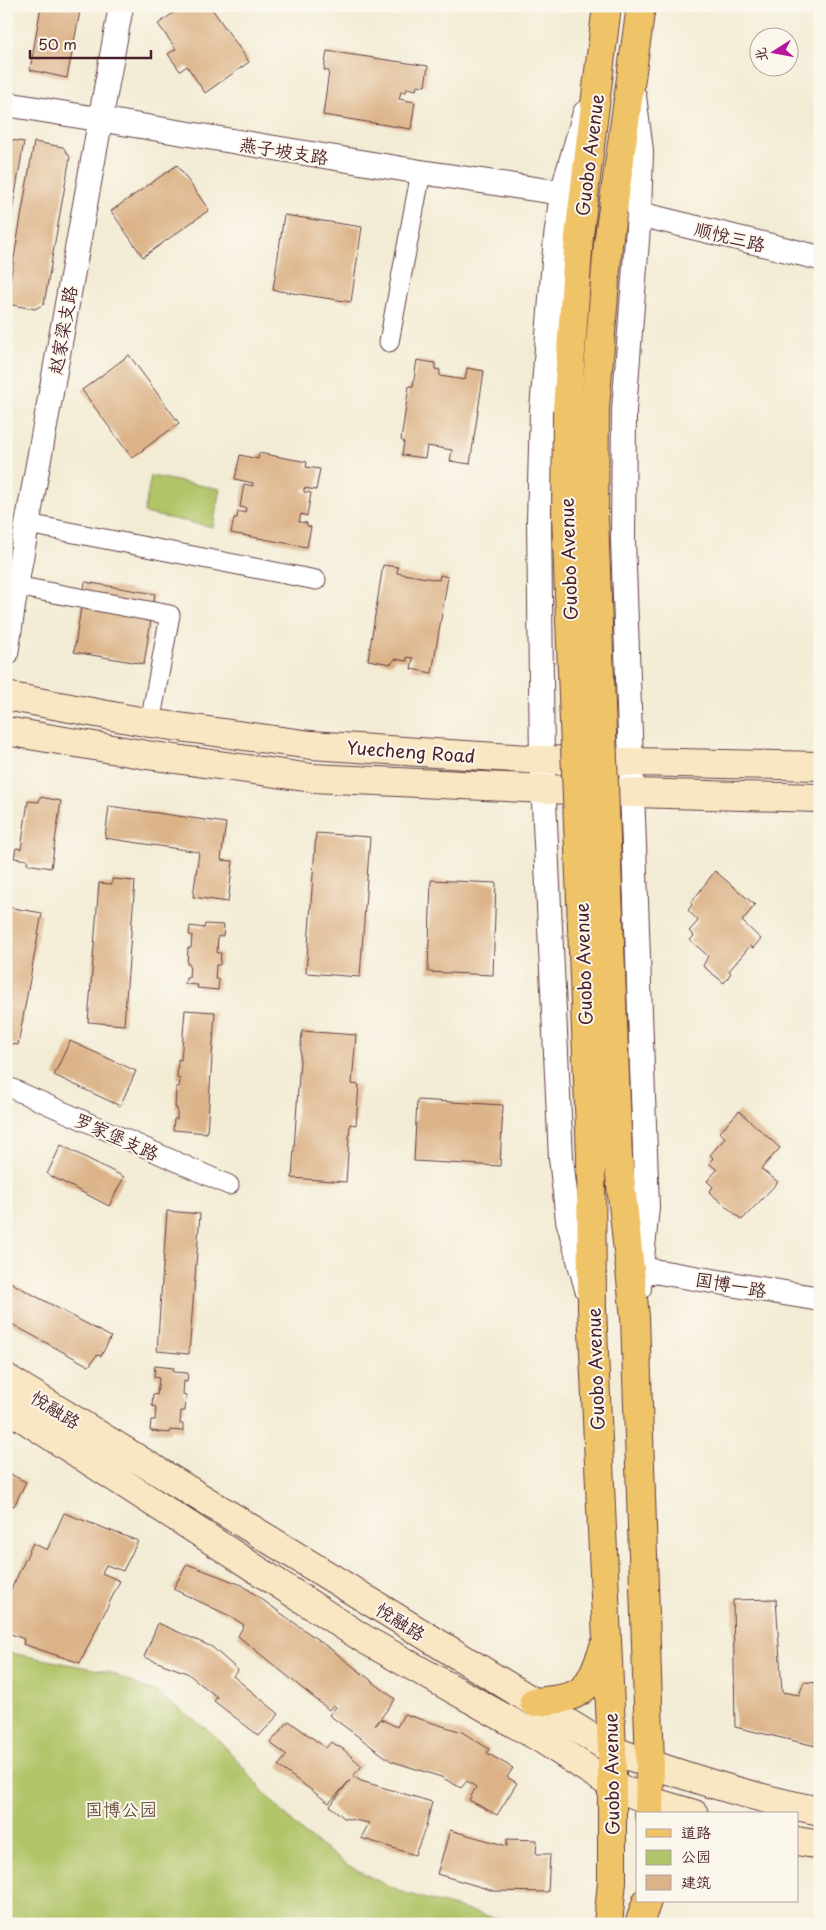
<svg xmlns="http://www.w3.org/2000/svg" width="826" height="1930" viewBox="0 0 826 1930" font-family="'Playpen Sans','LXGW WenKai TC',sans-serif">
<rect width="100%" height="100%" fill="#fbf7ec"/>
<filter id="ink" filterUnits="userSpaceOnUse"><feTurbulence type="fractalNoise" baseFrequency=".02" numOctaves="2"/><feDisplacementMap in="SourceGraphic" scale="10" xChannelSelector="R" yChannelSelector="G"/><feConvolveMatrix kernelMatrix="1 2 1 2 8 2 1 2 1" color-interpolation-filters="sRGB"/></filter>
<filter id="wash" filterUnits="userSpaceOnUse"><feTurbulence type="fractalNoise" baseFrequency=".0096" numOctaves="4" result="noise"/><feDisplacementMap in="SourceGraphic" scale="20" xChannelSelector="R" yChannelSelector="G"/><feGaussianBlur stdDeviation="1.12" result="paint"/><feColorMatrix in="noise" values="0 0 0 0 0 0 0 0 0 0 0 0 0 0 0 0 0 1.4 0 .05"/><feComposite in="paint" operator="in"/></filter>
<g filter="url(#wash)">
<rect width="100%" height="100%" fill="#f3ecd5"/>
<path fill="#b0c468" stroke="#7d724a" d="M151,476L220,489L213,527L144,513Z
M6,1652L109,1672L158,1694L212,1733L232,1754L266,1795L303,1833L348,1865L376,1880L405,1893L516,1924H6Z"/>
<g id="blocks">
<path fill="#dcb388" d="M41,6H81L67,78L30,70Z
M183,6H210L249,62L205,93L187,66L180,71L168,54L176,49L158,24Z
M327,51L428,66L425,86L417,85L416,90L407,88L406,92H401L399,99L415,102L411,129L323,115L329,71L324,70Z
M6,139L24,142L7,241H6Z
M34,142L63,147L70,157L44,304L35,309L6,304Z
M177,165L209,210L143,257L111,211Z
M284,215L362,227L351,302L273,290Z
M129,355L179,423L132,458L82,390Z
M417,360L435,363V369L440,370V376L465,380L467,368L484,371L470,464L450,461L452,450L427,446L425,458L402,455L404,442L401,440L409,386H413Z
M259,453L307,462L306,467L320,469L316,490L304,488V492L311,493L307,516L301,514L299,522L307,523V526L311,527L307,547L231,533L234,518H237L238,511L245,513L246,508L240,507L244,484L253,486V483L235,479L240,455L258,459Z
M383,565L398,567L397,573L439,580L440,575L448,577L432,673L411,669L413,658L407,657V661L395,659L391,664L368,660Z
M85,582L155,594L144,664L74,652Z
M40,797L61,801L51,868L27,864L28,860L14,858L16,848L21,849L28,801L39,802Z
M109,806L226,823L221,860L233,861L228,902L193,897L199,852L105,838Z
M316,833L370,837L360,977L306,973Z
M715,871L755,905L742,921L761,939L753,948L750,946L729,971L731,973L724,983L703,966L708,956L690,940L694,936L689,931L698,921L688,910L692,905L691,903Z
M112,879L135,881L124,1025L88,1022L99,883L112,884Z
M431,880L496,883L493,975L428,972Z
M7,907L42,913L18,1045L6,1043Z
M205,924L224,925L223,936H218L217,953H221L220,965H216L215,979H219L218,990L197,988L198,985L185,984L186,978H189L190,964H187L188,948H191L192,935H189L190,926L204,928Z
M185,1010L215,1012L207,1133L173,1130L174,1119H177V1108H175L176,1087H179L180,1079L177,1078L178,1059L181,1060Z
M302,1031L356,1035L352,1084L359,1085L356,1125L350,1124L346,1182L292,1178Z
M70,1041L136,1071L120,1106L54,1075Z
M417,1100L503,1105L500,1166L414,1161Z
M739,1111L780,1148L761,1169L778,1182L742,1220L709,1192L713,1187L707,1181L717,1170L709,1163L713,1158L710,1155L725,1138L720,1132Z
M61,1145L124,1177L109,1206L47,1174Z
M167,1211L200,1214L189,1354L157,1351Z
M6,1280L111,1337L101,1356L97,1355L89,1366L6,1321Z
M155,1366L174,1368L173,1372L188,1373L187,1382L184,1381L183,1394L186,1395L185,1411H181L180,1424H183V1431L170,1430V1433L150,1431L151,1420H155L156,1407L152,1406L153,1394L157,1395L159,1378L154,1377Z
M6,1472L26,1482L14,1506L6,1503Z
M64,1513L138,1541L123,1571L106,1565L102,1573L120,1581L80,1663L23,1644L24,1639L6,1632V1600L33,1543L47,1550Z
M187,1564L242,1585L332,1650L395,1699L375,1726L381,1719L397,1727L404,1714L462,1732L489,1749L487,1753L513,1768L507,1777L517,1783L497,1815L469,1800L476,1787L467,1781L461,1788L441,1777L391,1761L329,1715L336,1707L333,1705L329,1710L238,1636L244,1625L232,1617L173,1589Z
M776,1599L782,1692L799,1695L804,1682L820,1683V1747L735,1727L733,1600Z
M158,1623L212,1647L238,1670L233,1676L279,1714L259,1736L214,1701L217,1697L187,1673L144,1657Z
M289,1721L326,1748L331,1742L343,1749L362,1766L353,1776L361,1781L432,1802L426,1826L415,1855L361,1838L369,1823L344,1818L330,1806L350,1780L329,1803L278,1766L287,1755L270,1743Z
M450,1830L507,1846V1839L537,1840L536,1854H550L548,1892L494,1891L437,1874Z"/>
</g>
</g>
<g filter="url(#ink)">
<use href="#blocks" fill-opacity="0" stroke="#633e44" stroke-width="1"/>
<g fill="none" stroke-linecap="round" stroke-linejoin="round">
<defs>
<path id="minor" d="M389,342L421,172
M28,524L316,580
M16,586L170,615L150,723
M6,1086L229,1185"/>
<path id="tertiary" d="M634,96L641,151L639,214L624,410L623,540L647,1207L639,1288
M6,104L421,172L562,193
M585,113L562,193L556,237L542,410L539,521L542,760L561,1158L568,1220L587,1289
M639,214L820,258
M6,654L16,586L121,6
M641,1269L820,1299"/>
<path id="secondary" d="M6,696L150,723L311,745L542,760L820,766
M6,731L147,755L312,778L633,793L820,798
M6,1378L612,1750C679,1775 749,1797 820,1811
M6,1407L364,1639L540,1738L612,1785L650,1801L694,1814
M797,1841L820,1845"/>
<path id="primary" d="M595,409L608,244L641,6
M567,410L579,236L607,6
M591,1157L592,1309L612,1750V1881L608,1924
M618,1157L635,1317L650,1764L649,1814
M534,1702C584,1698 587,1693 604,1647
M639,1924L647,1901"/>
</defs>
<use href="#minor" stroke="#633e44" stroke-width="21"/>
<use href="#tertiary" stroke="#633e44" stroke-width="26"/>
<use href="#secondary" stroke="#633e44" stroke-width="30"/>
<use href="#primary" stroke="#633e44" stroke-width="30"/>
<use href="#minor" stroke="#fff" stroke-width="19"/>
<use href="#tertiary" stroke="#fff" stroke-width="24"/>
<use href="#secondary" stroke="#f9e7c3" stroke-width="28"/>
<use href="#primary" stroke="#efc469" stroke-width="28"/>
<defs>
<path id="primary-bridge" d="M595,409L594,519L618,1157
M567,410L566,516L591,1157"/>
</defs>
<use href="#primary-bridge" stroke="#633e44" stroke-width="30" stroke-linecap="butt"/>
<use href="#primary-bridge" stroke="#efc469" stroke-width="28"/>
</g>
</g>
<g text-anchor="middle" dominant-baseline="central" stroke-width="4" stroke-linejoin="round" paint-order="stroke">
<g font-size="18" fill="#4a1f2b" stroke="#fbf7ec">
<text transform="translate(284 150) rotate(9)">燕子坡支路</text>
<text transform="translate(589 155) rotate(-83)">Guobo Avenue</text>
<text transform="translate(730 236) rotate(14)">顺悦三路</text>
<text transform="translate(62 330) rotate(-80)">赵家梁支路</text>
<text transform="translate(568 559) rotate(-92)">Guobo Avenue</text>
<text transform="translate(411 751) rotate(4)">Yuecheng Road</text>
<text transform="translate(583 964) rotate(-92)">Guobo Avenue</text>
<text transform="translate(117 1136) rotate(24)">罗家堡支路</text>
<text transform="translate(731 1284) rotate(10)">国博一路</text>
<text transform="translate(595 1369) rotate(-92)">Guobo Avenue</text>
<text transform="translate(56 1409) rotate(32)">悦融路</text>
<text transform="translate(401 1621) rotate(32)">悦融路</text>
<text transform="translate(611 1774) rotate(-91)">Guobo Avenue</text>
</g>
<g font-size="18" fill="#69513d" stroke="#fbf7ec">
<text x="121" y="1808">国博公园</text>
</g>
</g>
<rect width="826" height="1930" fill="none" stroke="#fbf7ec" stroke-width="25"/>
<rect x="636" y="1812" width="162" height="90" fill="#fbf7ec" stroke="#b4a19f"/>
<rect x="646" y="1829" width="25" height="8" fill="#efc469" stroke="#b4a19f"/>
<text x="681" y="1838" font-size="15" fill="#4a1f2b">道路</text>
<rect x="646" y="1850" width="25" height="15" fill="#b0c468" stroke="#b4a19f"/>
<text x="681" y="1862" font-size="15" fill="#4a1f2b">公园</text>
<rect x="646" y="1875" width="25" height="15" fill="#dcb388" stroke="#b4a19f"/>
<text x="681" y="1888" font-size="15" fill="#4a1f2b">建筑</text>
<g transform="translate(774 52) rotate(259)"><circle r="24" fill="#fbf7ec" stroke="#b4a19f"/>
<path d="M0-4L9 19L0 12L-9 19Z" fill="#b5179e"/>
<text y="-8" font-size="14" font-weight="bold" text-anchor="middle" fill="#4a1f2b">北</text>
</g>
<path d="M30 50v8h121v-8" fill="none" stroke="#4a1f2b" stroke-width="2.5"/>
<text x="38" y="50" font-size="15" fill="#4a1f2b" stroke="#fbf7ec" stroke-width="4" paint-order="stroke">50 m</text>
</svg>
